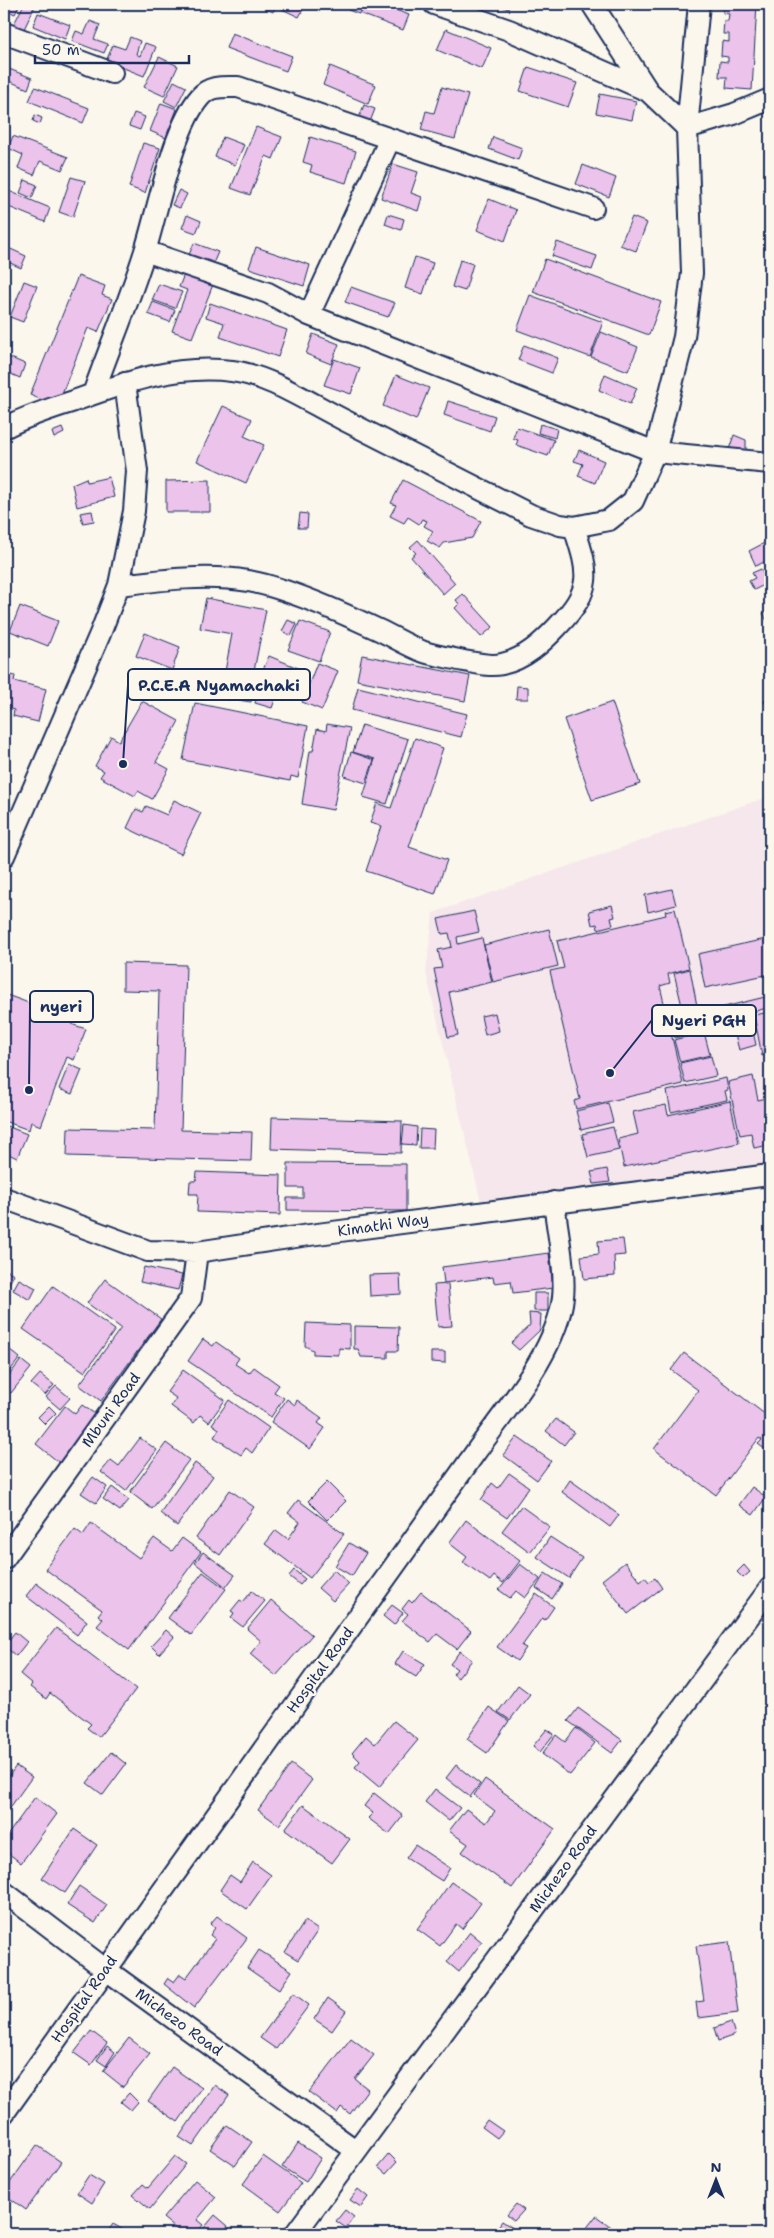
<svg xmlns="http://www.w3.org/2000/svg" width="774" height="2238" viewBox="0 0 774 2238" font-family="'Shantell Sans',sans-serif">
<rect width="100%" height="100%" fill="#fbf7ec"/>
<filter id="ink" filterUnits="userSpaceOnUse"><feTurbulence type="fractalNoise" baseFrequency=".02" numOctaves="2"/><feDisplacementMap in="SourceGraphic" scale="10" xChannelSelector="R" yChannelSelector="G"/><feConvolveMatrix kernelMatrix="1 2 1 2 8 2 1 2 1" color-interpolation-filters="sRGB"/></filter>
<g filter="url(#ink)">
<path fill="#f6e7ec" d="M770,796V1173L483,1210L426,973L433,913Z"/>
<path fill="#ebc3eb" stroke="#1b2f5e" d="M6,4H20L15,14L4,9Z
M24,4H36L23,31L13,26Z
M256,4H277L273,12Z
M284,4H306L299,17L282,9Z
M313,4H325L322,8Z
M350,4H363L359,14L348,10Z
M365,4H380L409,15L403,30L361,14Z
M496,4H511L508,9Z
M723,4H757L752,90L726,88L727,77H719L720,61L728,62V57L721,56L722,41L729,42V34H723L724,21H728L729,14L723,13Z
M38,13L70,25L65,39L33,26Z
M90,21L100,25L94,39L108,44L104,53L72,41L76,31L84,34Z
M446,29L491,48L482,69L437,50Z
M232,33L292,56L286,71L226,48Z
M130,37L140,41L136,54L140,56L145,43L156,47L144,76L106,61L113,45L125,49Z
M159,57L178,66L164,96L144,87Z
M330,66L376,85L368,104L323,85Z
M4,67L32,78L28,89L4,79Z
M528,67L577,83L568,107L520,91Z
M174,81L186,87L176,107L164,101Z
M35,87L89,108L83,123L29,101Z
M442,87L468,95L455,139L421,130L426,111L434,113Z
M600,94L636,101L632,120L596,113Z
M161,103L177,109L166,138L150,131Z
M364,105L375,109L368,127L357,123Z
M134,113L145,117L140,130L129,126Z
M35,115L42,118L40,124L33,121Z
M256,127L282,137L273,159L266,156L250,195L231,188Z
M13,136L68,157L62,170L40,161L34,175L18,168L23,155L8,148Z
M223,137L244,145L235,165L215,157Z
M310,137L356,151L346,183L310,172L312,165L303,162Z
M493,137L522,148L518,160L489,149Z
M143,143L160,148L145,193L129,187Z
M393,164L418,172L411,193L422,197L418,211L381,198Z
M583,165L616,178L609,197L576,184Z
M71,177L85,181L73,217L59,212Z
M25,180L37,185L32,198L20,193Z
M4,189L50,208L45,222L4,205Z
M179,190L187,194L180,208L172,205Z
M489,199L516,210L505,241L477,230Z
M388,214L404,219L401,230L385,224Z
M187,215L201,221L196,233L182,228Z
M632,217L647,223L636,251L620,245Z
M557,242L597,256L592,270L552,256Z
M194,243L218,252L212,266L188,257Z
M4,246L26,256L21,268L4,260Z
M256,247L310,265L304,286L249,268Z
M415,257L433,263L423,294L405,288Z
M545,259L661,302L649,335L533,292Z
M460,260L473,264L465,291L452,287Z
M185,272L214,282L192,338L172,331L187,290L179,287Z
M78,276L105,286L102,295L112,299L98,332L88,328L57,406L30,395Z
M24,281L37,286L23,322L10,317Z
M159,284L182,292L175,308L152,300Z
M351,287L395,303L388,317L345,302Z
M530,295L603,322L590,357L517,330Z
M153,302L175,310L170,322L148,314Z
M210,303L287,330L278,357L220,337L224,323L206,317Z
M601,332L638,347L628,371L591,357Z
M313,334L339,344L331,364L306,354Z
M524,345L558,358L552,373L518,360Z
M4,355L25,364L20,378L4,371Z
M334,359L360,368L351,394L324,385Z
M605,374L637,388L630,404L599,390Z
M396,375L429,388L416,420L383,406Z
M448,401L495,416L490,431L444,415Z
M223,406L252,419L244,436L264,445L246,483L197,461Z
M540,424L557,429L555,438L538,433Z
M517,427L554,440L548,456L516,445L518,440L513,438Z
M62,428L64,433L54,438L52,432Z
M734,435L746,440V458L728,452Z
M579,450L604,461L595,483L578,476L583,464L574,461Z
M109,477L114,497L77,507L72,484L86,478L87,482Z
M210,480V512H166V481Z
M403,480L481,521L472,538L444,543L440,548L427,541L433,531L424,526L427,521L422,519L419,524L408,517L404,523L390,516L396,505L391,503Z
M92,511L94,521L83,523L80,513Z
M300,513L308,514L307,528H298Z
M418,540L455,583L443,594L411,557L416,553L410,547Z
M770,540V559L756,566L749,551Z
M761,569L768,583L754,590L749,581L755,578L752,573Z
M463,594L493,627L481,637L455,608L459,604L456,600Z
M206,598L266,610L251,686L232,682L229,700L220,698L232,634L200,628Z
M20,606L58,621L48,646L10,631Z
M770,609V627L763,613Z
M288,620L297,624L291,636L282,631Z
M300,621L330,632L319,661L288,650Z
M145,633L180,647L172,670L136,656Z
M362,655L470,676L465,701L357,680Z
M269,656L308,672L297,699L258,682Z
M317,663L338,671L322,710L302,702Z
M4,673L15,676L14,681L46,689L38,722L13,716L14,710L4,707Z
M517,686L528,687V699H516Z
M234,687L254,690L251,702L231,699Z
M358,687L467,714L461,737L352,710Z
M258,692L276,697L272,708L255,703Z
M770,697V712L764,701Z
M142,701L179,721L156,762L169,769L152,799L138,791L135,796L100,777L104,771L95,766L111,736L119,741Z
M612,702L640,784L592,800L564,719Z
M195,703L308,726L298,778L291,776L290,781L183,760Z
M327,724L350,728L333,810L302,804L310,751H313L317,729L326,731Z
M362,725L408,739L387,804L363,797L375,759L353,752Z
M415,738L443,748L409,847L447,860L435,894L366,871L381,826L370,823L377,803L391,808Z
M351,752L374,760L366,783L344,776Z
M174,800L201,813L181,854L127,828L136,809L143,812L146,806L167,815Z
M672,889L676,905L648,912L645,895Z
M612,905L615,917L611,918L613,925L598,929L597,924L592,925L589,911Z
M675,909L689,968L668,974L670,983L660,986L683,1084L576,1109L574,1101L580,1099L550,971L564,968L557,941L666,915L665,911Z
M474,911L479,932L457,937L458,944L482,938L492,982L449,992L458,1035L448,1037L434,969L442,968L438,950L452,947L449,933L442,934L438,919Z
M549,929L558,966L493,982L484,945Z
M770,938V974L705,988L698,954Z
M123,963L186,965L181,1130L252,1132L251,1161L67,1156L68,1128L155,1130L159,991L123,990Z
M690,969L697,1006L683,1010L674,973Z
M4,994L73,1019L71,1024L86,1029L74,1060L67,1057L41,1126L31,1122L29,1130L4,1121Z
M769,996L770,1007L749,1013L756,1045L739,1050L730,1015L722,1017L720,1008Z
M700,1007L706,1030L675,1038L670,1015Z
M770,1012V1054L762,1056L754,1015Z
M495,1013L499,1031L485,1035L481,1016Z
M704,1032L710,1055L680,1062L674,1040Z
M711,1056L716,1076L685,1083L680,1063Z
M69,1064L82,1070L72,1094L59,1089Z
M753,1076L758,1100L770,1097V1145L754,1148L751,1133L740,1135L728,1082Z
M726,1078L728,1090L725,1091L727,1100L671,1112L667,1091Z
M730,1101L739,1143L624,1167L618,1139L638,1134L633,1112L666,1105L668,1115Z
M608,1103L613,1122L581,1130L576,1111Z
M272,1117L402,1121L401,1153L271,1149Z
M4,1125L27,1134L17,1158L4,1152Z
M404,1125L417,1127L416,1145L402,1144Z
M613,1127L619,1150L588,1157L582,1134Z
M420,1129L434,1130L433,1148H419Z
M288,1163L406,1164V1211L287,1210V1198H303V1188H288Z
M607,1169L610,1182L594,1184L591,1172Z
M197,1172L281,1175L280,1215L197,1212L198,1194H189L190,1181H196Z
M623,1239L625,1255L614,1256L615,1276L584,1279L581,1256L599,1254L598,1241Z
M549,1253L553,1288L513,1293L511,1281L494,1283L493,1277L444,1283L442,1267Z
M144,1267L182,1275L178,1290L140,1282Z
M4,1269L14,1274L6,1290L4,1288Z
M400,1274L401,1294L370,1296L369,1275Z
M19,1279L36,1288L30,1300L13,1290Z
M105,1279L161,1319L101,1401L79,1385L121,1328L87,1303Z
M448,1284L452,1326L438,1327L434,1285Z
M53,1286L115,1330L85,1372L23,1329Z
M534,1293H548V1311H534Z
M529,1313L541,1314L540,1330L519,1350L511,1343L530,1325Z
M306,1323L350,1325V1349L339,1348V1355L313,1354V1350L305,1346Z
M354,1326L399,1327L398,1351H388V1358L361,1357L358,1349H354Z
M203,1339L213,1346L216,1342L239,1358L235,1364L249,1373L254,1367L279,1385L274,1392L284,1398L271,1417L188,1361Z
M9,1349L20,1358L4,1378V1356Z
M431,1352H445V1363L431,1362Z
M684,1353L770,1418V1453L758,1444L762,1440L759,1438L716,1495L654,1449L698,1390L671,1370Z
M21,1360L31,1368L11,1393L4,1388V1382Z
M183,1370L225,1400L209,1422L200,1415L194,1423L171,1406L176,1398L167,1392Z
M40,1374L54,1385L45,1395L31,1384Z
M56,1386L70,1398L60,1409L46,1397Z
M4,1390L9,1394L4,1400Z
M287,1399L295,1405L297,1400L322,1418L318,1423L325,1428L310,1449L271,1422Z
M229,1400L269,1428L252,1453L246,1448L241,1455L214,1437L219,1429L212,1424Z
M82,1405L98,1416L61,1464L36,1444L65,1406L75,1414Z
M49,1406L56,1413L45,1424L38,1417Z
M556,1419L574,1432L564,1445L546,1431Z
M517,1437L551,1461L537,1480L503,1455Z
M140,1438L157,1450L126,1491L101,1472L111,1460L119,1466Z
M166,1443L189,1460L152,1509L130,1492Z
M195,1463L213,1476L177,1526L160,1513Z
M509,1473L529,1487L507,1518L481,1500L492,1483L498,1488Z
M93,1477L107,1487L96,1503L81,1493Z
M570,1480L619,1515L610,1527L562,1492Z
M327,1482L346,1501L327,1520L308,1501Z
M112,1487L129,1500L120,1511L103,1499Z
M752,1487L766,1497L753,1515L739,1505Z
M230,1490L254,1507L220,1555L196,1538Z
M298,1500L344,1534L310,1578L265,1544L276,1530L288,1539L300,1522L288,1513Z
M521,1506L550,1527L530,1552L502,1531Z
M466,1520L520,1561L503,1583L494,1576L490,1581L463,1562L467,1557L449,1543Z
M91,1523L139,1558L154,1538L172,1551L182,1538L201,1552L129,1650L97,1626L103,1619L98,1615L102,1610L45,1569L75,1529L83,1535Z
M550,1537L582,1558L569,1578L537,1557Z
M349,1543L366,1553L352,1576L335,1566Z
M203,1552L235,1575L226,1587L195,1563Z
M625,1562L640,1581L645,1577L649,1582L655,1578L662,1588L628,1614L602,1580Z
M520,1564L540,1579L525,1598L516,1591L510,1598L499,1590Z
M744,1565L750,1572L743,1578L737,1572Z
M294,1570L305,1579L300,1585L289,1576Z
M334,1570L349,1584L333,1601L318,1588Z
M203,1572L226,1589L191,1635L168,1618Z
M545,1573L562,1584L552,1599L536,1588Z
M36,1583L87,1621L77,1635L26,1596Z
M252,1591L265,1601L243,1627L231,1618L234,1613L231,1611L240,1600L243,1602Z
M421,1592L471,1631L457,1649L437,1634L430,1642L402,1621L408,1614L402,1609L409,1600L412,1603Z
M536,1594L554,1607L545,1620L542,1618L522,1646L526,1648L517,1661L497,1647Z
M271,1600L312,1635L276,1676L250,1654L261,1641L247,1629Z
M392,1605L403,1613L394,1625L383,1616Z
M56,1628L136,1689L99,1737L87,1728L91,1724L50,1693L46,1699L30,1687L32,1684L20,1674Z
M166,1630L174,1637L159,1654L151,1646Z
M15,1632L27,1642L16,1656L4,1646Z
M403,1651L425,1664L416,1677L395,1664Z
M460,1651L472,1660L458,1678L453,1674L457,1669L450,1664Z
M518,1685L530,1694L510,1720L498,1712Z
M489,1707L509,1721L487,1753L467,1739Z
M578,1708L622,1740L612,1753L568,1721Z
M394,1721L418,1740L379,1787L355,1767L360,1761L352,1753L366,1736L375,1744Z
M576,1728L595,1743L570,1775L542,1754L556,1735L565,1742Z
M547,1729L554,1734L540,1752L533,1746Z
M111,1752L126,1764L103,1795L87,1783Z
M291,1764L312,1780L279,1825L258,1810Z
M456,1765L480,1784L470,1797L446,1778Z
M16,1766L32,1777L4,1816V1783Z
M485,1779L555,1829L512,1888L462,1852L468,1844L449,1831L466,1809L486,1823L495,1811L474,1795Z
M435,1789L460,1808L449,1821L425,1802Z
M374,1793L403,1816L389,1834L368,1818L373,1813L364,1806Z
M35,1797L57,1814L21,1863L4,1850V1840Z
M303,1805L350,1839L332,1863L285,1829Z
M74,1829L97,1845L65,1893L42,1878Z
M415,1845L450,1868L442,1881L406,1858Z
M253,1862L271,1875L247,1909L220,1890L230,1875L240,1882Z
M451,1882L481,1903L462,1929L456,1924L440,1946L417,1929Z
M79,1886L107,1905L95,1923L67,1905Z
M217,1916L247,1938L194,2008L164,1984L168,1978L174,1982L180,1974L186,1978L215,1939L210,1935L215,1928L210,1924Z
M305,1921L318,1930L298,1960L285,1952Z
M470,1932L482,1942L459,1972L447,1962Z
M729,1942L738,2013L698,2018L696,2002L704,2001L696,1946Z
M259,1950L292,1971L279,1990L247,1968Z
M293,1993L309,2005L276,2049L260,2038Z
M328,1998L346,2011L332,2031L314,2019Z
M770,2019V2026H765V2020Z
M731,2022L735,2035L718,2041L714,2028Z
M91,2031L107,2043L91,2065L74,2053Z
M129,2038L150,2054L123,2087L103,2071Z
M351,2038L374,2055L355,2079L368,2089L350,2114L341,2107L337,2113L309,2092Z
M107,2046L115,2052L106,2066L97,2060Z
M172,2067L202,2088L178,2122L148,2101Z
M215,2085L229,2095L193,2146L179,2137Z
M129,2093L138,2102L131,2110L121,2102Z
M487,2120L503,2131L497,2138L482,2127Z
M227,2125L252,2142L235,2166L210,2149Z
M298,2143L321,2158L306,2182L282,2167Z
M37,2145L61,2162L26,2210L4,2194V2191Z
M389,2154L397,2162L386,2174L378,2167Z
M175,2156L186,2164L150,2209L133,2195L143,2184L148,2188Z
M263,2156L301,2183L280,2211L243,2184Z
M89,2175L104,2184L92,2203L77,2193Z
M195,2180L216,2197L197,2220L203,2225L196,2234H182L163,2218Z
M358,2189L368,2197L361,2207L350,2200Z
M516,2204L524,2210L514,2221L507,2215Z
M345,2210L354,2217L346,2228L336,2221Z
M215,2215L228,2226L221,2234H199Z
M596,2216L621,2234H582Z
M502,2221L522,2234H493Z
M113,2224L127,2232L126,2234H106Z
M629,2228L638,2234H625Z"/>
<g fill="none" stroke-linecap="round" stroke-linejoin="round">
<defs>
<path id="street" d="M434,4L509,30L648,91L687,128L734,114L770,99
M592,4L648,91
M4,33L112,73
M145,251L268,293L309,315L655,452L770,463
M309,315L390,139
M93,394C110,346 130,299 145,251C158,210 173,128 200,97C210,85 224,87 238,87L593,208
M4,428C26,416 50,409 74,401C126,382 176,364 232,371C270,376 308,402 342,419C405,451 468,483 531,515L560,525L574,527L609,520L633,501L655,452L684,337L692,273L687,128L699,4
M119,585C160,580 206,574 248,581C286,587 343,613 379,630C394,637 408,646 424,652C437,656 451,658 464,661C476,663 490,667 502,664C525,659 542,643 558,626C594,588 589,574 574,527
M4,856L100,634L119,585L134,511L137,471L125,383
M4,1198L148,1251L197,1252L302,1236L770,1175
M4,1559L191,1298L197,1252
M4,1892L105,1969L355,2150
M4,2113L475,1453C506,1409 557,1351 563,1297C566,1271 557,1230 554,1202
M295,2234L770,1588"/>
</defs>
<use href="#street" stroke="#1b2f5e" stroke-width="24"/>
<use href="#street" stroke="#fbf7ec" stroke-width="20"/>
</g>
</g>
<g text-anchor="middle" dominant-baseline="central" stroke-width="5" stroke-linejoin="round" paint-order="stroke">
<g font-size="15" fill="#1b2f5e" stroke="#fbf7ec">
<text transform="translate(383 1225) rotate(-8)">Kimathi Way</text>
<text transform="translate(111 1410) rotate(-54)">Mbuni Road</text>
<text transform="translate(320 1670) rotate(-54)">Hospital Road</text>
<text transform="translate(563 1869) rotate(-54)">Michezo Road</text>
<text transform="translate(84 1999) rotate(-55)">Hospital Road</text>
<text transform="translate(179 2022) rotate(36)">Michezo Road</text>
</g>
</g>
<path fill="none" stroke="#1b2f5e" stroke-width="2" d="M123 764L128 685M29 1090L30 1007M610 1073L652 1020"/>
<g fill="#1b2f5e" stroke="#fbf7ec" stroke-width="2">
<circle cx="123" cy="764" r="5"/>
<circle cx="29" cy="1090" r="5"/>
<circle cx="610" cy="1073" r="5"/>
</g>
<g fill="#fbf7ec" stroke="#1b2f5e" stroke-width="2">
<rect x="128" y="669" width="182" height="31" rx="5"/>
<rect x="30" y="991" width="63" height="31" rx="5"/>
<rect x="652" y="1005" width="104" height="31" rx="5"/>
</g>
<g font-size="16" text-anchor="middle" font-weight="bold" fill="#1b2f5e">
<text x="219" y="691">P.C.E.A Nyamachaki</text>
<text x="61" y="1012">nyeri</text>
<text x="704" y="1026">Nyeri PGH</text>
</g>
<rect width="774" height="2238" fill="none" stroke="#fbf7ec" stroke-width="20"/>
<rect x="10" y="10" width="754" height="2218" fill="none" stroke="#1b2f5e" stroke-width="2" filter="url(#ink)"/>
<g transform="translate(716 2180)" stroke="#fbf7ec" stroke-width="4" paint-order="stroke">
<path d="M0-4L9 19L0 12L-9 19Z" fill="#1b2f5e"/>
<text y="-8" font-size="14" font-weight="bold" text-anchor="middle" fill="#1b2f5e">N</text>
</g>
<path d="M35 55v8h154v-8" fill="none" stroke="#1b2f5e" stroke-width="2.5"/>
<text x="42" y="55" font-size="15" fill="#1b2f5e" stroke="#fbf7ec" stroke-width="4" paint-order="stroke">50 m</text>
</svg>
